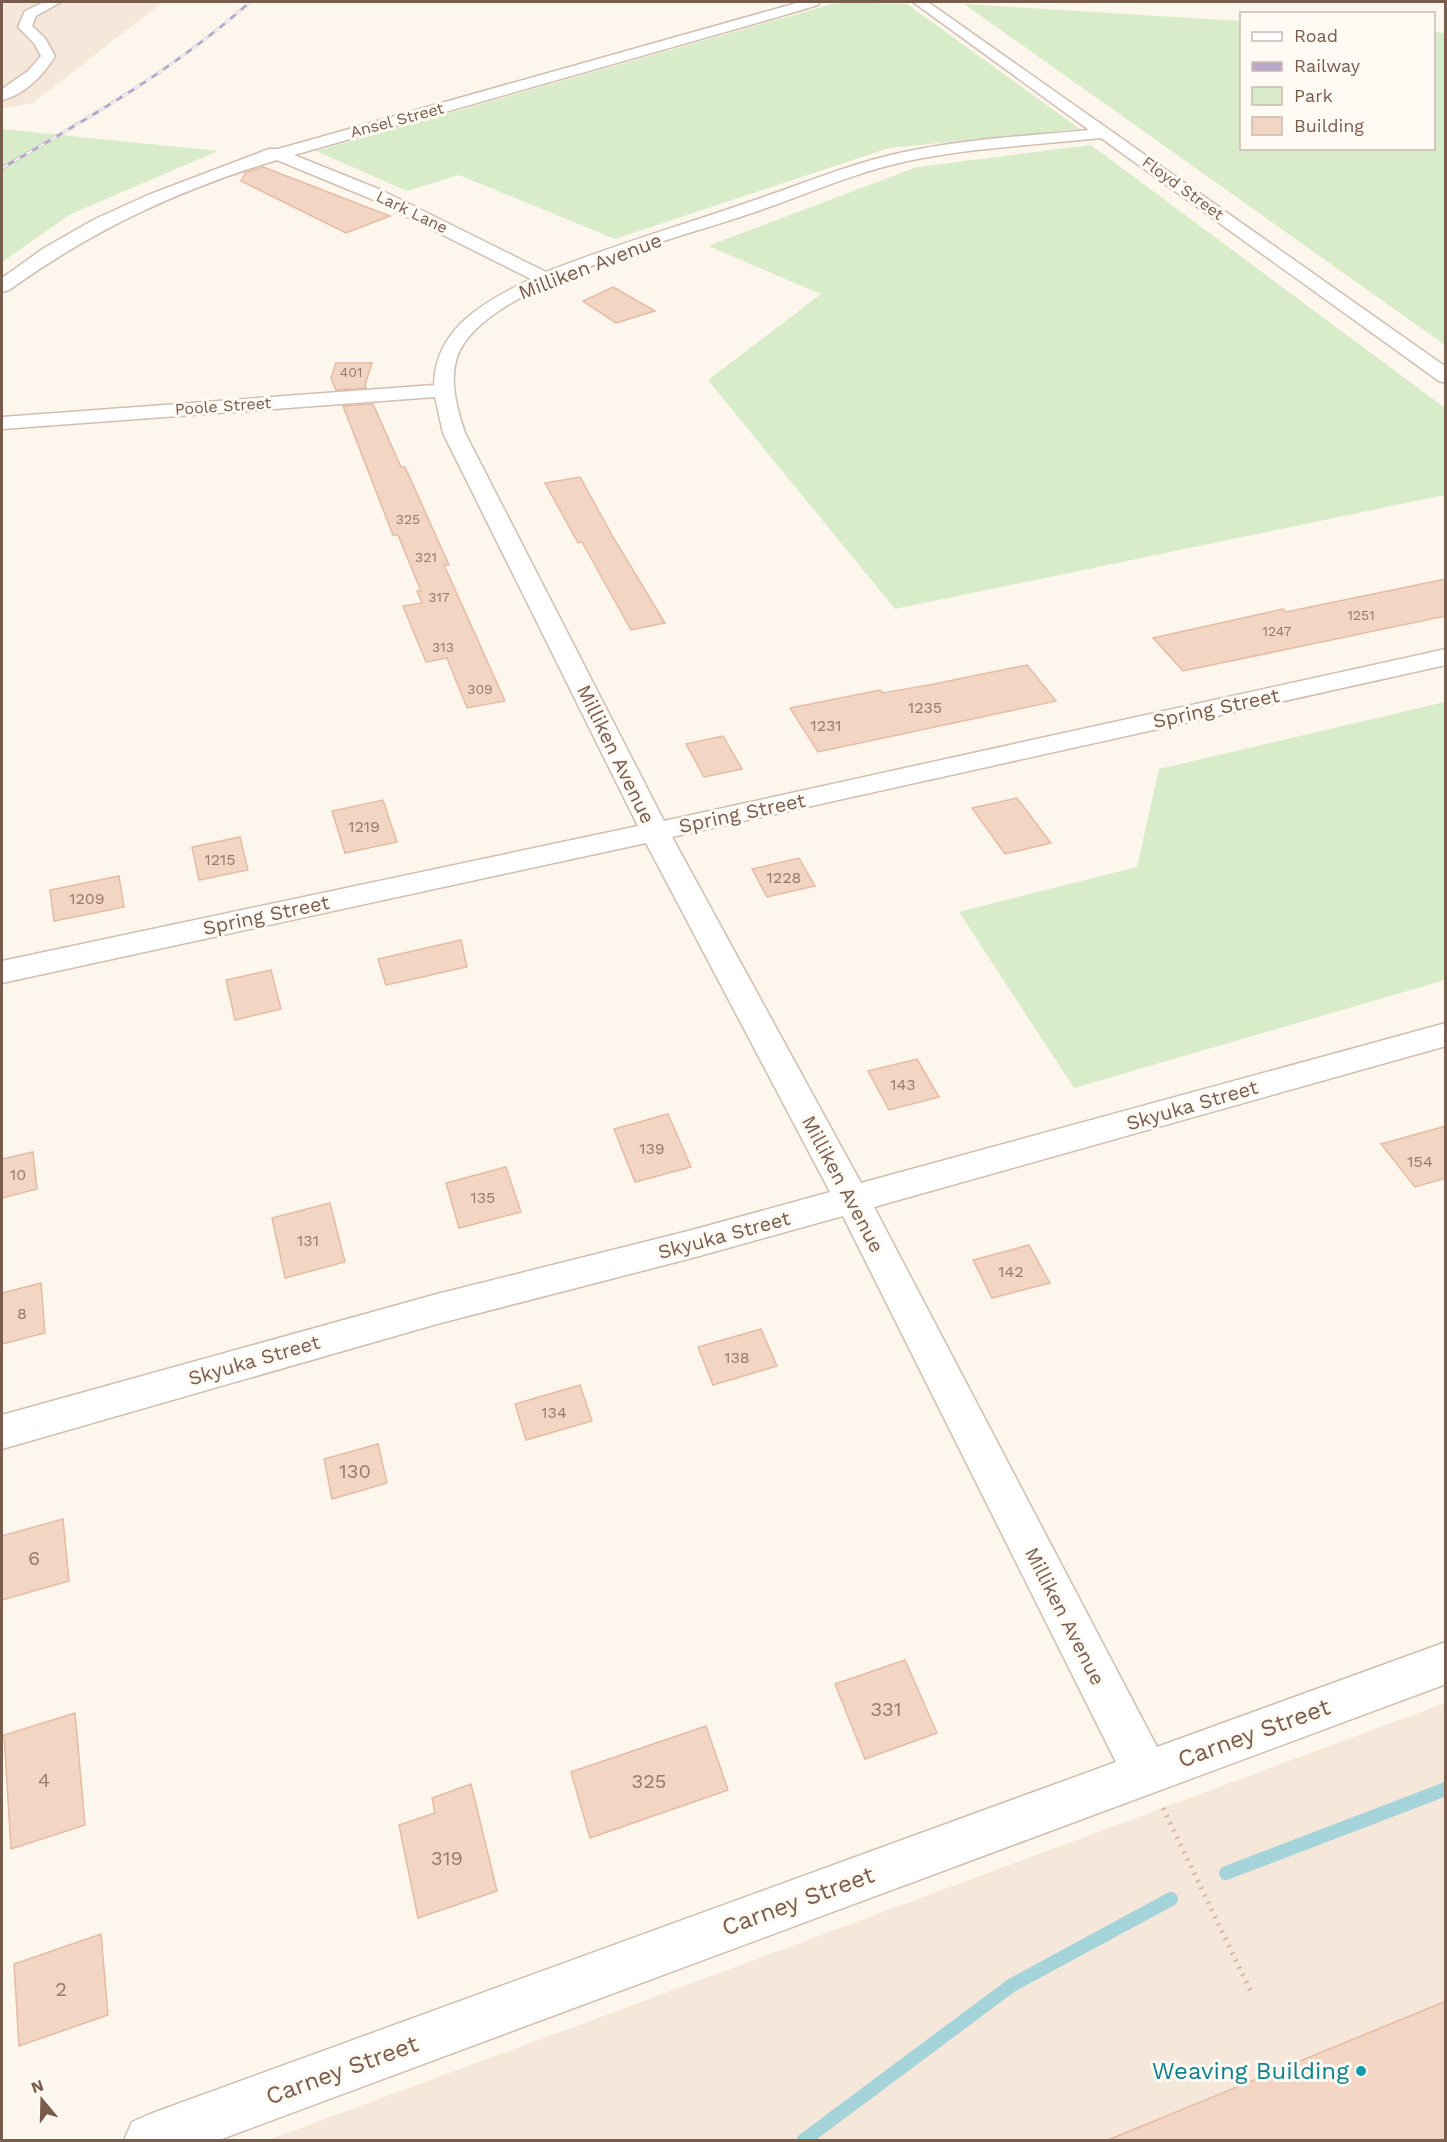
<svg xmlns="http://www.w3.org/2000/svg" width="1447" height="2142" viewBox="0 0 1447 2142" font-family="'Work Sans',sans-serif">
<rect width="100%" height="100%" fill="#fdf6ec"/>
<path fill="#f5e8da" d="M2,2H163L33,103L2,109Z
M1445,1703V2140H268L606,2015Z"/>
<path fill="#d8ecc9" d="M839,2L907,4L1080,129L889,148L615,239L459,175L407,191L316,151Z
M964,4L1241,21L1242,148H1434V32L1445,33V345Z
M2,129L218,151L71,214L2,262Z
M1091,145L1445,408V495L895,609L708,380L821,294L708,246L917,167Z
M1445,702V980L1074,1088L959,912L1137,867L1159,769Z"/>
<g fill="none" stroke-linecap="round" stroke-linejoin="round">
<path stroke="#a5d3da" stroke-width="14" d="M1226,1873L1446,1789
M804,2140L1012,1985L1171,1899"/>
</g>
<path fill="#f3d5c3" stroke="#e6bba3" stroke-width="1.5" d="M263,167L390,216L346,233L241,181L245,173Z
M613,287L655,311L616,323L583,301Z
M336,363H372L365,385L366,388L336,390L331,378Z
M373,404L401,467H405L449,565H444L505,701L467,708L447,658L426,662L403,606L422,603L417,591H421L398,535H393L343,406Z
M580,477L613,537L665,623L631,630L582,542L578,543L545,483Z
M1446,579V616L1183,671L1153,638L1283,609L1286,612Z
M1027,665L1056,701L818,752L790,708L880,690L883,693L934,684Z
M723,736L742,769L704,777L686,744Z
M1017,798L1051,843L1005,854L972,808Z
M383,800L397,842L345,853L332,811Z
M240,837L248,870L199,880L192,847Z
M799,858L815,886L767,897L752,869Z
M119,876L124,907L54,921L50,890Z
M461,940L467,967L386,985L378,959Z
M271,970L281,1009L235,1020L226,980Z
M917,1059L939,1097L889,1110L868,1071Z
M668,1114L691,1167L635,1182L614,1129Z
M1446,1126V1178L1415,1187L1381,1144Z
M33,1152L37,1189L2,1198V1159Z
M506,1167L521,1212L459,1228L446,1183Z
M330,1203L345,1262L285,1278L272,1218Z
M1029,1245L1050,1283L992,1298L973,1260Z
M41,1283L45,1333L2,1344V1293Z
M761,1329L777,1366L713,1385L698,1347Z
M580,1385L592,1421L526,1440L515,1404Z
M378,1444L387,1483L332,1499L324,1459Z
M63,1519L69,1581L2,1600V1536Z
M905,1660L937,1733L865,1759L835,1684Z
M75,1713L85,1825L11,1849L4,1735Z
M706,1726L728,1790L590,1838L571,1772Z
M471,1784L497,1891L418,1918L399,1825L435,1813L432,1798Z
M101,1934L108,2015L19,2046L14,1964Z
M1446,2001V2140H1108Z"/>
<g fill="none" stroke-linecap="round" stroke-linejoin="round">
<defs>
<path id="street" d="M44,2H61L36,16L32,26L45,38L55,56C44,75 24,95 2,100V89L28,71L41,56L34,43L18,27L25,11Z
M800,2H820L818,5L771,19L294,155L381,190L546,272C614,245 683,225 752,201C803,184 851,163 904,152C964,139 1027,136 1089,130L913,2H928L1446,367V383L1439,381L1101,138C1035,145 967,148 903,162C850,174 803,196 752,213C680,238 503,281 463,345C446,371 456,406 465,433L664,821L1446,649V665L672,837L861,1183L1446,1023V1046L874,1207L1157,1747L1446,1642V1684L219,2140H124L132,2122L150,2114L1116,1762L843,1216L692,1258L437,1324L2,1449V1415L437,1294L692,1230L830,1192L646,843L2,983V961L638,826L443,433L435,397L2,429V417L434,385C435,328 485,301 531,279L369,198L277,160C178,190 93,230 9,290L2,292V278L44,248L95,219L148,195L269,149H278Z"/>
</defs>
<use href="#street" stroke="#d1beb0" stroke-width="3"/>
<path stroke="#d9b8a5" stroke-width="5" stroke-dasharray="2 6" stroke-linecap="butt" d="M1163,1808L1252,1994"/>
<use href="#street" fill="#fff" fill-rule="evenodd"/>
<defs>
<path id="rail" d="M2,168C89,118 175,69 250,2"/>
</defs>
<use href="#rail" stroke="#b9a8c9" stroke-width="3"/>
<use href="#rail" stroke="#fffaf3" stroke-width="2" stroke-dasharray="7" stroke-linecap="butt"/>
</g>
<circle fill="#0f9aa8" stroke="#fffaf3" stroke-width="2" cx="1361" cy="2071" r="6"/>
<g text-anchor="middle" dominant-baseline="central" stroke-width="6" stroke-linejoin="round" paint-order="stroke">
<g font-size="14" fill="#987a6a">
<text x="351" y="372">401</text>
<text x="408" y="519">325</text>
<text x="426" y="557">321</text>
<text x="439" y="597">317</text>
<text x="1361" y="615">1251</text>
<text x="1277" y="631">1247</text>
<text x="443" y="647">313</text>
<text x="480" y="689">309</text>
</g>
<g font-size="16" fill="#7a5c4d" stroke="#fffaf3">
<text transform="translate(397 120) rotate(-15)">Ansel Street</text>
<text transform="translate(1183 188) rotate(36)">Floyd Street</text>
<text transform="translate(412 212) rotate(26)">Lark Lane</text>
<text transform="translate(223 406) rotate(-4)">Poole Street</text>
</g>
<g font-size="16" fill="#987a6a">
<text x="925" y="707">1235</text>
<text x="826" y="725">1231</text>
<text x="364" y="826">1219</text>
<text x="220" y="859">1215</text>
<text x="784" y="877">1228</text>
<text x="87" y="898">1209</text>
<text x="903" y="1084">143</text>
<text x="652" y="1148">139</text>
<text x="1420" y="1161">154</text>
<text x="18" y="1174">10</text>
<text x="483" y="1197">135</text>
<text x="308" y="1240">131</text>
<text x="1011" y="1271">142</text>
<text x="22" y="1313">8</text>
<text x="737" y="1357">138</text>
<text x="554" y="1412">134</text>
</g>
<g font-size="20" fill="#7a5c4d" stroke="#fffaf3">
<text transform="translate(590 266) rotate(-21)">Milliken Avenue</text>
<text transform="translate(1216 708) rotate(-12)">Spring Street</text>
<text transform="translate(616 754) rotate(64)">Milliken Avenue</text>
<text transform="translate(742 813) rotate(-12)">Spring Street</text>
<text transform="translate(266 915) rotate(-12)">Spring Street</text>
<text transform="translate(1192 1105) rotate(-16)">Skyuka Street</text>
<text transform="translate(843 1184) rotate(62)">Milliken Avenue</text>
<text transform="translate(724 1235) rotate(-15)">Skyuka Street</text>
<text transform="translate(254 1360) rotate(-16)">Skyuka Street</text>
<text transform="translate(1065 1616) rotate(63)">Milliken Avenue</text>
</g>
<g font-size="20" fill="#987a6a">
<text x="355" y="1471">130</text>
<text x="34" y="1558">6</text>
<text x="886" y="1709">331</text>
<text x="44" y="1780">4</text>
<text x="649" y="1781">325</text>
<text x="447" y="1858">319</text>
<text x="61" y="1989">2</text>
</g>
<g font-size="24" fill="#7a5c4d" stroke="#fffaf3">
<text transform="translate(1254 1733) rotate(-20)">Carney Street</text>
<text transform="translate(798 1901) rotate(-20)">Carney Street</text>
<text transform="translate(342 2070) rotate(-20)">Carney Street</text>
</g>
<g font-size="24" fill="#0d838f" stroke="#fffaf3" text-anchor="end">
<text x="1349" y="2071">Weaving Building</text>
</g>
</g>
<rect width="1447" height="2142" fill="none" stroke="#7a5c4d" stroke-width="6"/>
<rect x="1240" y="12" width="195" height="138" fill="#fffaf3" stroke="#cabbb1" stroke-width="1.5"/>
<rect x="1252" y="32" width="30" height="9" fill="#ffffff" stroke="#cabbb1" stroke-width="1.5"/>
<text x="1294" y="42" font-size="18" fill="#7a5c4d">Road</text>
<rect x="1252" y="62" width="30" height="9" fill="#b9a8c9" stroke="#cabbb1" stroke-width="1.5"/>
<text x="1294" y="72" font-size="18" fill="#7a5c4d">Railway</text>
<rect x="1252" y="87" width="30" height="18" fill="#d8ecc9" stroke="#cabbb1" stroke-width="1.5"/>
<text x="1294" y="102" font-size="18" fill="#7a5c4d">Park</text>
<rect x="1252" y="117" width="30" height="18" fill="#f3d5c3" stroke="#cabbb1" stroke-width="1.5"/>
<text x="1294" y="132" font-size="18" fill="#7a5c4d">Building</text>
<g transform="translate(42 2100) rotate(341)" stroke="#fffaf3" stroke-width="4.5" paint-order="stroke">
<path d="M0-4.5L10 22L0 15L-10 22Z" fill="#7a5c4d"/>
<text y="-9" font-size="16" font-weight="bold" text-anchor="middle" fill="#7a5c4d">N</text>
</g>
</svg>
